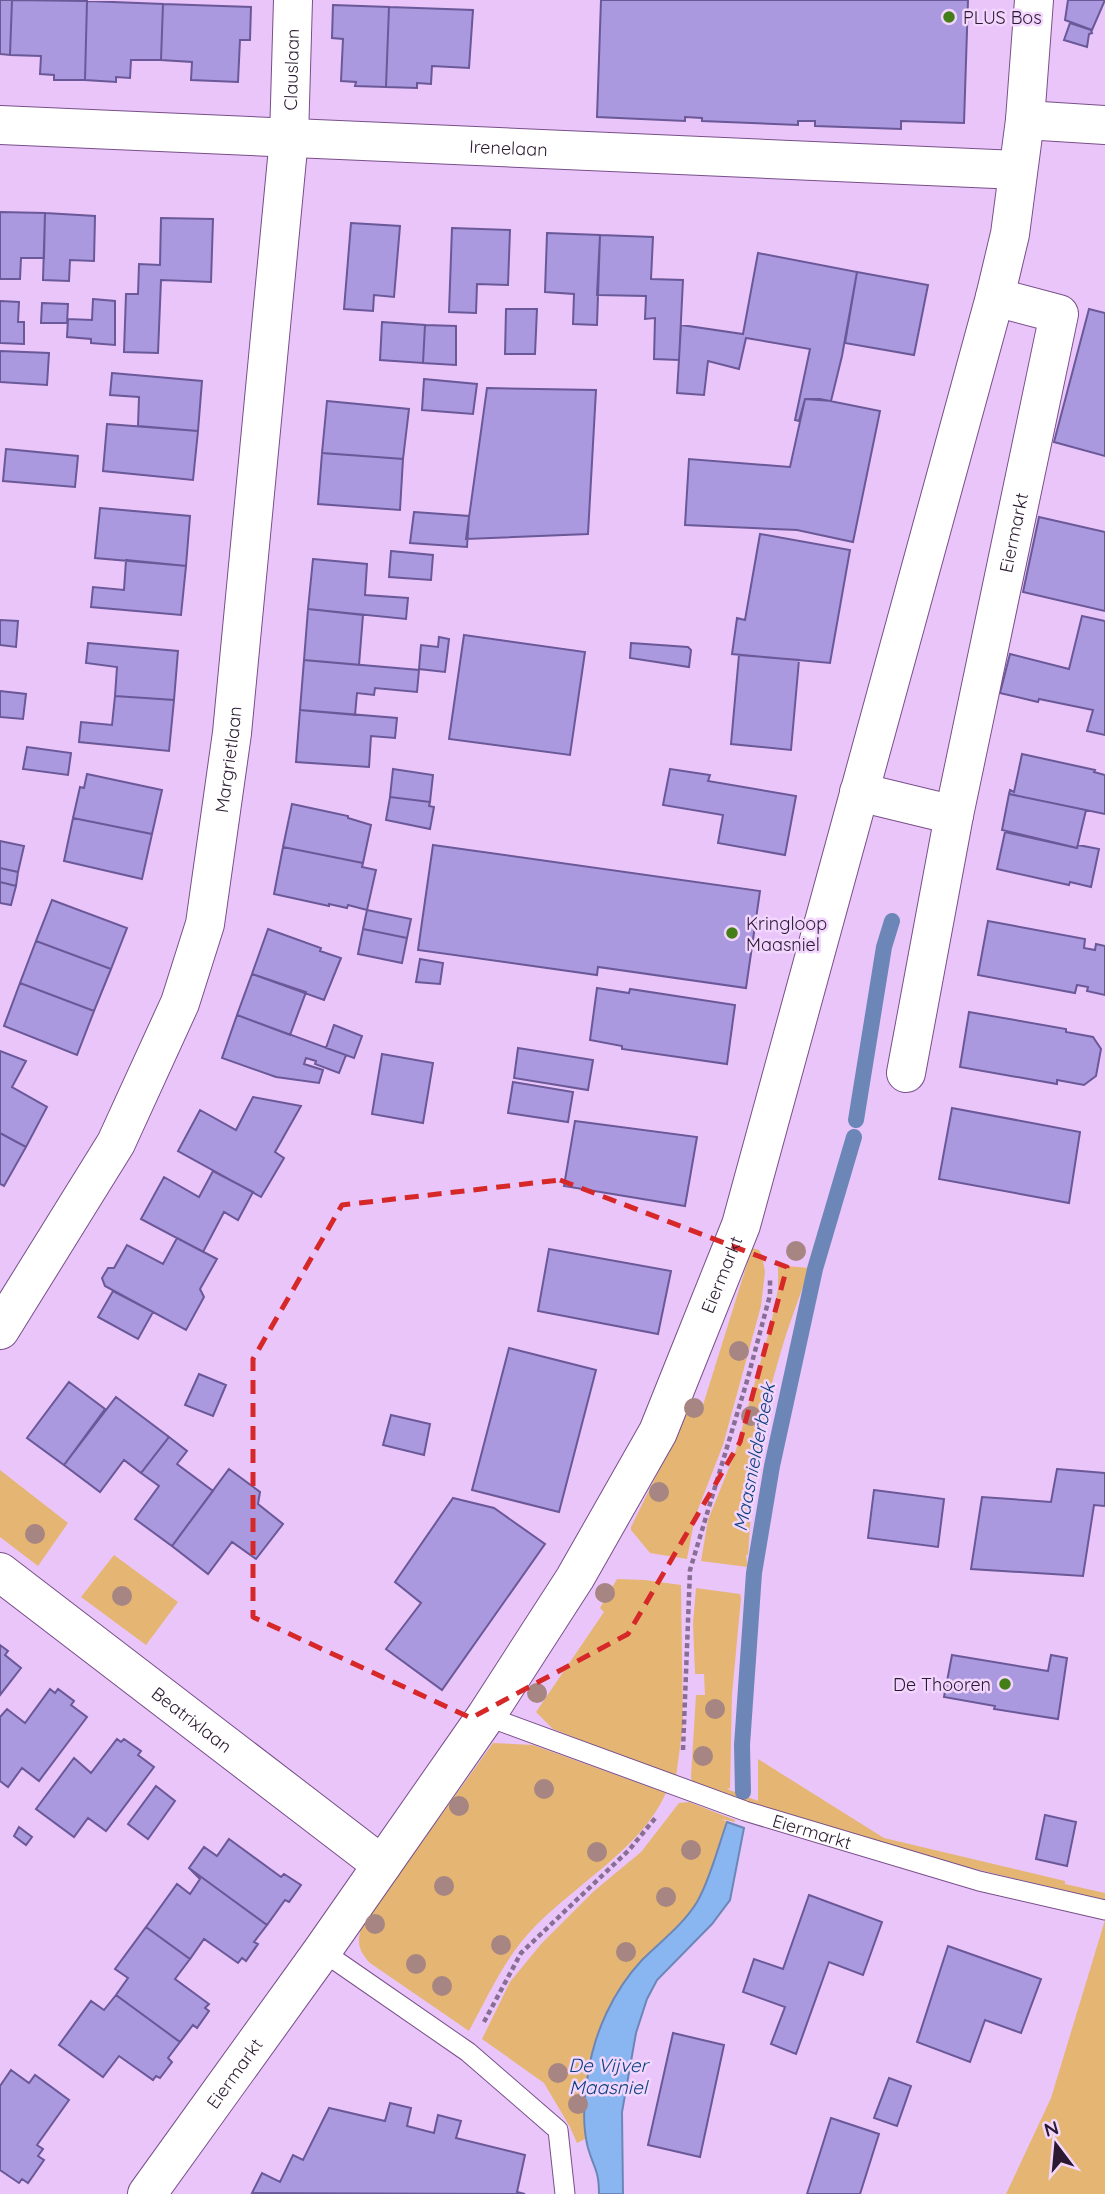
<svg xmlns="http://www.w3.org/2000/svg" width="1105" height="2194" viewBox="0 0 1105 2194" font-family="Quicksand,sans-serif">
<rect width="100%" height="100%" fill="#eac5fa"/>
<path fill="#e5b673" d="M752,1248L759,1250L762,1255L765,1272L761,1306L723,1445L695,1517L687,1559L650,1553L631,1530V1527L664,1460L688,1403L693,1402L703,1405Z
M787,1266L810,1268C798,1300 786,1332 777,1365C759,1426 752,1492 748,1555H746L748,1567L701,1561L708,1520L736,1450L771,1324L778,1289V1267Z
M0,1470L68,1523L38,1566L0,1537Z
M114,1555L178,1602L146,1645L81,1597Z
M617,1579L645,1580L681,1585L683,1725L676,1777L553,1729L536,1712L604,1612L600,1608Z
M696,1588L740,1594L741,1598L732,1695L730,1788L727,1789L758,1801V1759L884,1838L1065,1881V1884L1105,1893V1900L833,1835L692,1783L691,1776L696,1695H705L704,1674H695L693,1624Z
M493,1743L533,1745L666,1793C640,1851 570,1887 528,1934C503,1962 487,1998 469,2031L370,1963C357,1950 356,1938 364,1922Z
M689,1802L735,1820V1822L722,1819L727,1822C718,1847 710,1880 697,1902C683,1926 660,1940 642,1960C599,2008 578,2075 587,2138L577,2143L570,2127L544,2083L482,2039L510,1982L541,1944L594,1891L641,1852L679,1803Z
M1105,1920V2194H1006L1051,2098Z"/>
<path fill="#89b6f0" stroke="#6c87b7" stroke-width="2" d="M727,1822L744,1828L730,1900L712,1924L657,1980L647,1999L636,2033L622,2112L623,2194H599C599,2170 594,2169 588,2148C582,2125 584,2097 588,2074C594,2033 613,1991 642,1960C661,1941 683,1925 697,1902C710,1880 718,1847 727,1822Z"/>
<g fill="none" stroke-linecap="round" stroke-linejoin="round">
<path stroke="#6c87b7" stroke-width="16" d="M856,1120L884,947L892,921
M743,1792L742,1745L754,1573L772,1466L815,1269L854,1137"/>
</g>
<path fill="#ab99df" stroke="#6a5898" stroke-width="2" d="M0,0H12L10,55L0,54Z
M12,0L87,1L85,80H54V75L40,74L41,56L10,55Z
M601,0H968L964,123L901,121V129L815,126V121H798V125L702,121V118L685,117V121L597,117Z
M1068,0H1105L1092,30L1065,20Z
M87,1L163,4L161,60H131L130,78L116,77V82L85,80Z
M163,4L251,7L250,40H240L238,82L191,80L192,62L161,60Z
M333,5L389,7L386,87L355,86L356,82L341,81L343,39L332,38Z
M389,7L473,10L469,68L432,66L431,84L417,83V88L386,87Z
M1070,23L1091,30L1092,33L1089,34L1087,47L1064,40Z
M0,212L45,213L44,258H21L20,279H0Z
M45,213L95,216L94,261L70,260L69,281L43,280Z
M161,218L213,219L211,282L161,280L158,353L124,352L126,294H138L139,264L160,265Z
M351,223L400,226L394,297L374,295L373,311L344,309Z
M452,228L510,230L508,285L477,284L476,313L449,312Z
M547,233L600,235L597,325L573,324L574,294L545,292Z
M600,235L653,237L651,279L683,280L679,360L654,359L655,318L645,319L646,296L597,295Z
M758,253L857,272L842,356L831,401L805,399L799,421L795,420L810,349L746,338L739,369L708,361L704,395L677,393L681,325L743,334Z
M857,272L928,285L914,355L845,343Z
M93,299L115,301V345L91,343V339L67,337L68,319L92,320Z
M0,301L19,302L18,322H24V344L0,343Z
M42,303L68,304L67,323H41Z
M506,309H537L535,354H505Z
M1089,309L1105,313V456L1054,442Z
M382,322L425,325L423,363L380,360Z
M425,325L456,326V365L423,363Z
M0,351L49,353L47,385L0,382Z
M112,373L202,381L198,431L138,426L139,397L110,395Z
M424,379L477,384L473,414L422,410Z
M487,388L596,390L588,534L466,539Z
M805,399H820L880,411L853,542L797,530L685,525L689,459L790,467Z
M327,401L409,409L403,459L322,453Z
M107,424L198,431L193,480L103,471Z
M6,449L78,456L75,487L3,481Z
M322,453L403,459L400,510L318,504Z
M100,508L190,516L186,566L95,558Z
M414,512L469,516L467,547L410,543Z
M1039,517L1105,532V611L1023,592Z
M760,534L850,550L830,663L732,654L737,618L745,620Z
M391,551L433,555L431,580L389,577Z
M313,559L367,564L365,595L408,598L406,619L308,609Z
M126,560L186,566L181,615L91,607L93,587L124,590Z
M308,609L363,615L359,665L304,660Z
M1082,616L1105,621V735L1087,731L1093,710L1039,699L1038,702L1000,693L1010,654L1069,669Z
M0,620L18,621L16,647L0,645Z
M464,635L585,652L570,755L449,739Z
M439,637L449,639L445,672L419,669L421,645L438,647Z
M88,643L178,651L174,700L115,696L117,667L86,663Z
M631,643L688,647L691,650L689,667L630,658Z
M739,655L799,660L791,750L731,744Z
M304,660L419,670L417,692L375,688L374,695L357,693L355,715L300,710Z
M0,691L26,694L23,719L0,717Z
M115,696L174,700L169,751L79,742L81,722L112,725Z
M300,710L397,718L395,738L371,736L369,767L296,762Z
M27,747L71,753L68,775L23,769Z
M1022,754L1095,770L1094,772L1105,775V814L1009,794L1010,790L1014,792Z
M393,769L433,775L430,802L390,797Z
M670,769L710,775L708,781L796,796L785,855L718,843L723,815L663,805Z
M87,774L162,790L152,834L73,818L80,787L84,788Z
M1009,794L1086,810L1077,848L1002,830Z
M390,797L430,802L429,806L434,807L430,829L386,820Z
M292,804L348,816V818L371,825L363,863L283,847Z
M73,818L152,834L142,879L64,861Z
M1005,832L1077,848L1078,845L1099,849L1091,887L1070,882L1069,885L997,869Z
M0,841L24,846L18,872L0,868Z
M433,845L760,891L746,988L598,967L597,975L418,950Z
M283,847L363,863L362,867L376,870L367,910L348,905L347,908L329,904V906L274,894Z
M0,868L18,872L16,886L0,882Z
M0,882L16,886L11,905L0,903Z
M52,900L127,928L111,969L36,941Z
M367,910L411,919L407,938L363,929Z
M988,921L1085,939L1084,948L1095,950L1096,944L1105,946V995L1087,991L1088,987L1077,985L1075,993L978,975Z
M268,929L321,948L320,951L341,958L324,1000L252,974Z
M363,929L407,938L402,963L358,954Z
M36,941L111,969L94,1011L20,983Z
M420,959L443,963L440,984L416,982Z
M252,974L306,992L290,1035L237,1015Z
M20,983L94,1011L77,1055L4,1026Z
M597,988L629,993L630,989L735,1005L727,1064L622,1049V1046L590,1040Z
M969,1012L1066,1029V1032L1093,1037L1101,1049L1096,1076L1084,1085L1057,1080V1084L960,1067Z
M237,1015L346,1055L339,1073L315,1064L316,1061L306,1058L304,1064L323,1070L319,1083L276,1077L222,1058Z
M334,1025L362,1036L354,1058L326,1048Z
M518,1048L593,1060L588,1090L514,1078Z
M0,1051L26,1061L12,1087L47,1107L26,1147L0,1133Z
M382,1054L433,1063L423,1123L372,1114Z
M513,1082L573,1092L568,1122L508,1113Z
M253,1097L301,1106L275,1152L284,1158L261,1197L178,1151L200,1110L236,1130Z
M952,1108L1080,1132L1069,1203L939,1179Z
M575,1121L697,1137L685,1206L564,1186Z
M0,1133L26,1147L4,1186L0,1184Z
M213,1171L253,1192L238,1220L224,1212L203,1252L141,1219L164,1177L199,1197Z
M177,1238L217,1259L200,1289L204,1297L186,1330L105,1286L102,1278L108,1268H114L127,1245L163,1264Z
M549,1249L671,1271L658,1334L538,1311Z
M113,1291L153,1312L138,1339L98,1317Z
M509,1348L596,1370L559,1512L472,1490Z
M199,1374L226,1385L213,1416L185,1405Z
M69,1382L105,1409L64,1465L27,1438Z
M116,1397L169,1437L141,1473L124,1460L100,1492L64,1465Z
M391,1415L430,1424L424,1455L383,1445Z
M169,1437L187,1451L177,1464L213,1491L172,1546L135,1519L159,1486L141,1473Z
M229,1469L260,1492L258,1504L283,1524L256,1559L232,1542L208,1574L172,1546Z
M1057,1469L1105,1473V1506L1094,1505L1083,1576L971,1569L982,1497L1051,1502Z
M874,1490L944,1499L938,1547L868,1538Z
M453,1498L494,1508L545,1544L442,1690L386,1649L421,1603L395,1582Z
M0,1645L8,1651L5,1655L21,1668L0,1695Z
M952,1655L1048,1671L1051,1655L1067,1658L1058,1719L994,1709L995,1706L944,1697Z
M50,1689L55,1693L58,1689L74,1701L71,1705L87,1717L39,1781L22,1768L8,1787L0,1781V1717L7,1709L25,1723Z
M117,1739L121,1742L124,1739L141,1751L138,1755L154,1767L106,1831L88,1818L74,1837L36,1809L74,1758L91,1773Z
M156,1786L175,1801L148,1839L128,1824Z
M1045,1815L1076,1822L1067,1866L1036,1859Z
M19,1827L32,1837L26,1845L14,1836Z
M229,1839L281,1877L284,1874L301,1885L289,1902L285,1900L267,1925L189,1868L204,1847L217,1856Z
M189,1868L267,1925L254,1942L258,1944L246,1961L242,1958L238,1963L204,1939L190,1959L146,1927L177,1884L190,1894L200,1879Z
M809,1895L882,1922L863,1975L829,1962L796,2054L771,2044L785,2007L743,1992L754,1959L783,1969Z
M146,1927L190,1959L175,1979L209,2004L205,2008L209,2011L197,2028L193,2025L180,2042L116,1995L128,1978L115,1969Z
M948,1946L1041,1979L1021,2033L985,2020L970,2062L917,2042Z
M116,1995L180,2042L168,2058L172,2062L160,2078L156,2076L153,2080L119,2056L103,2077L59,2045L91,2001L104,2010Z
M673,2033L724,2045L700,2157L648,2145Z
M11,2070L29,2083L35,2075L69,2100L37,2145L43,2149L38,2156L44,2160L28,2183L22,2179L19,2183L0,2170V2086Z
M889,2078L911,2086L897,2126L874,2118Z
M390,2103L411,2108L407,2126L434,2133L438,2115L461,2121L456,2138L525,2155L517,2192L525,2194L252,2193L262,2173L280,2182L293,2155L303,2160L329,2108L385,2121Z
M831,2118L879,2134L860,2194H807Z"/>
<g fill="none" stroke-linecap="round" stroke-linejoin="round">
<defs>
<g id="lane">
<path id="s1" d="M486,1716L745,1811L979,1881L1105,1910"/>
<path d="M322,1951L468,2052L558,2130L565,2194"/>
</g>
<g id="street">
<path d="M1025,120L1105,125"/>
<path id="s2" d="M0,125L1018,170"/>
<path d="M859,792L954,815"/>
<path id="s3" d="M906,1073L954,815L1059,314L995,297"/>
<path id="s4" d="M0,1330L116,1143L180,1003L205,924L232,733L289,138L293,0"/>
<path id="s5" d="M0,1572L382,1865"/>
<path id="s6" d="M147,2194L322,1951L486,1716L575,1578L658,1432L741,1225L995,297L1010,234L1025,120L1034,0"/>
</g>
</defs>
<use href="#lane" stroke="#784f89" stroke-width="21"/>
<use href="#street" stroke="#784f89" stroke-width="40"/>
<path stroke="#886e94" stroke-width="4.5" stroke-dasharray="5 3.5" stroke-linecap="butt" d="M683,1750L690,1570L747,1381L770,1295V1280
M484,2022L521,1953L629,1850L657,1816"/>
<use href="#lane" stroke="#fff" stroke-width="19"/>
<use href="#street" stroke="#fff" stroke-width="38"/>
</g>
<g fill="#a68582">
<circle cx="796" cy="1251" r="10"/>
<circle cx="739" cy="1351" r="10"/>
<circle cx="694" cy="1408" r="10"/>
<circle cx="751" cy="1416" r="10"/>
<circle cx="659" cy="1492" r="10"/>
<circle cx="35" cy="1534" r="10"/>
<circle cx="605" cy="1593" r="10"/>
<circle cx="122" cy="1596" r="10"/>
<circle cx="537" cy="1693" r="10"/>
<circle cx="715" cy="1709" r="10"/>
<circle cx="703" cy="1756" r="10"/>
<circle cx="544" cy="1789" r="10"/>
<circle cx="459" cy="1806" r="10"/>
<circle cx="691" cy="1850" r="10"/>
<circle cx="597" cy="1852" r="10"/>
<circle cx="444" cy="1886" r="10"/>
<circle cx="666" cy="1897" r="10"/>
<circle cx="375" cy="1924" r="10"/>
<circle cx="501" cy="1945" r="10"/>
<circle cx="626" cy="1952" r="10"/>
<circle cx="416" cy="1964" r="10"/>
<circle cx="442" cy="1986" r="10"/>
<circle cx="558" cy="2073" r="10"/>
<circle cx="578" cy="2104" r="10"/>
</g>
<path fill="none" stroke="#d62828" stroke-width="5" stroke-dasharray="14 9" stroke-linejoin="round" d="M560,1180L787,1267L740,1442L628,1634L471,1718L253,1617V1359L342,1205Z"/>
<g fill="#447e18" stroke="#f2d6fe" stroke-width="2.5">
<circle cx="949" cy="17" r="7"/>
<circle cx="732" cy="933" r="7"/>
<circle cx="1005" cy="1684" r="7"/>
</g>
<g text-anchor="middle" dominant-baseline="central" stroke-width="5" stroke-linejoin="round" paint-order="stroke">
<g font-size="18" fill="#2a1931" stroke="#f2d6fe" text-anchor="start">
<text x="963" y="17">PLUS Bos</text>
<text x="746" y="923">Kringloop<tspan x="746" dy="21">Maasniel</tspan></text>
<text x="991" y="1684" text-anchor="end">De Thooren</text>
</g>
<g font-size="18" fill="#2a1931" stroke="#f2d6fe">
<text stroke="none"><textPath href="#s4" startOffset="1316">Clauslaan</textPath></text>
<text stroke="none"><textPath href="#s2" startOffset="509">Irenelaan</textPath></text>
<text stroke="none"><textPath href="#s3" startOffset="551">Eiermarkt</textPath></text>
<text stroke="none"><textPath href="#s4" startOffset="623">Margrietlaan</textPath></text>
<text stroke="none"><textPath href="#s6" startOffset="1088">Eiermarkt</textPath></text>
<text stroke="none"><textPath href="#s5" startOffset="242">Beatrixlaan</textPath></text>
<text stroke="none"><textPath href="#s1" startOffset="346">Eiermarkt</textPath></text>
<text stroke="none"><textPath href="#s6" startOffset="149">Eiermarkt</textPath></text>
</g>
<g font-size="19" font-style="italic" fill="#0c417d" stroke="#f2d6fe">
<text transform="translate(754 1457) rotate(-79)">Maasnielderbeek</text>
<text x="608" y="2065">De Vijver<tspan x="608" dy="22">Maasniel</tspan></text>
</g>
</g>
<g transform="translate(1056 2145) rotate(344)" stroke="#f2d6fe" stroke-width="5" paint-order="stroke">
<path d="M0-5L12 26L0 18L-12 26Z" fill="#2a1931"/>
<text y="-10" font-size="19" font-weight="bold" text-anchor="middle" fill="#2a1931">N</text>
</g>
</svg>
